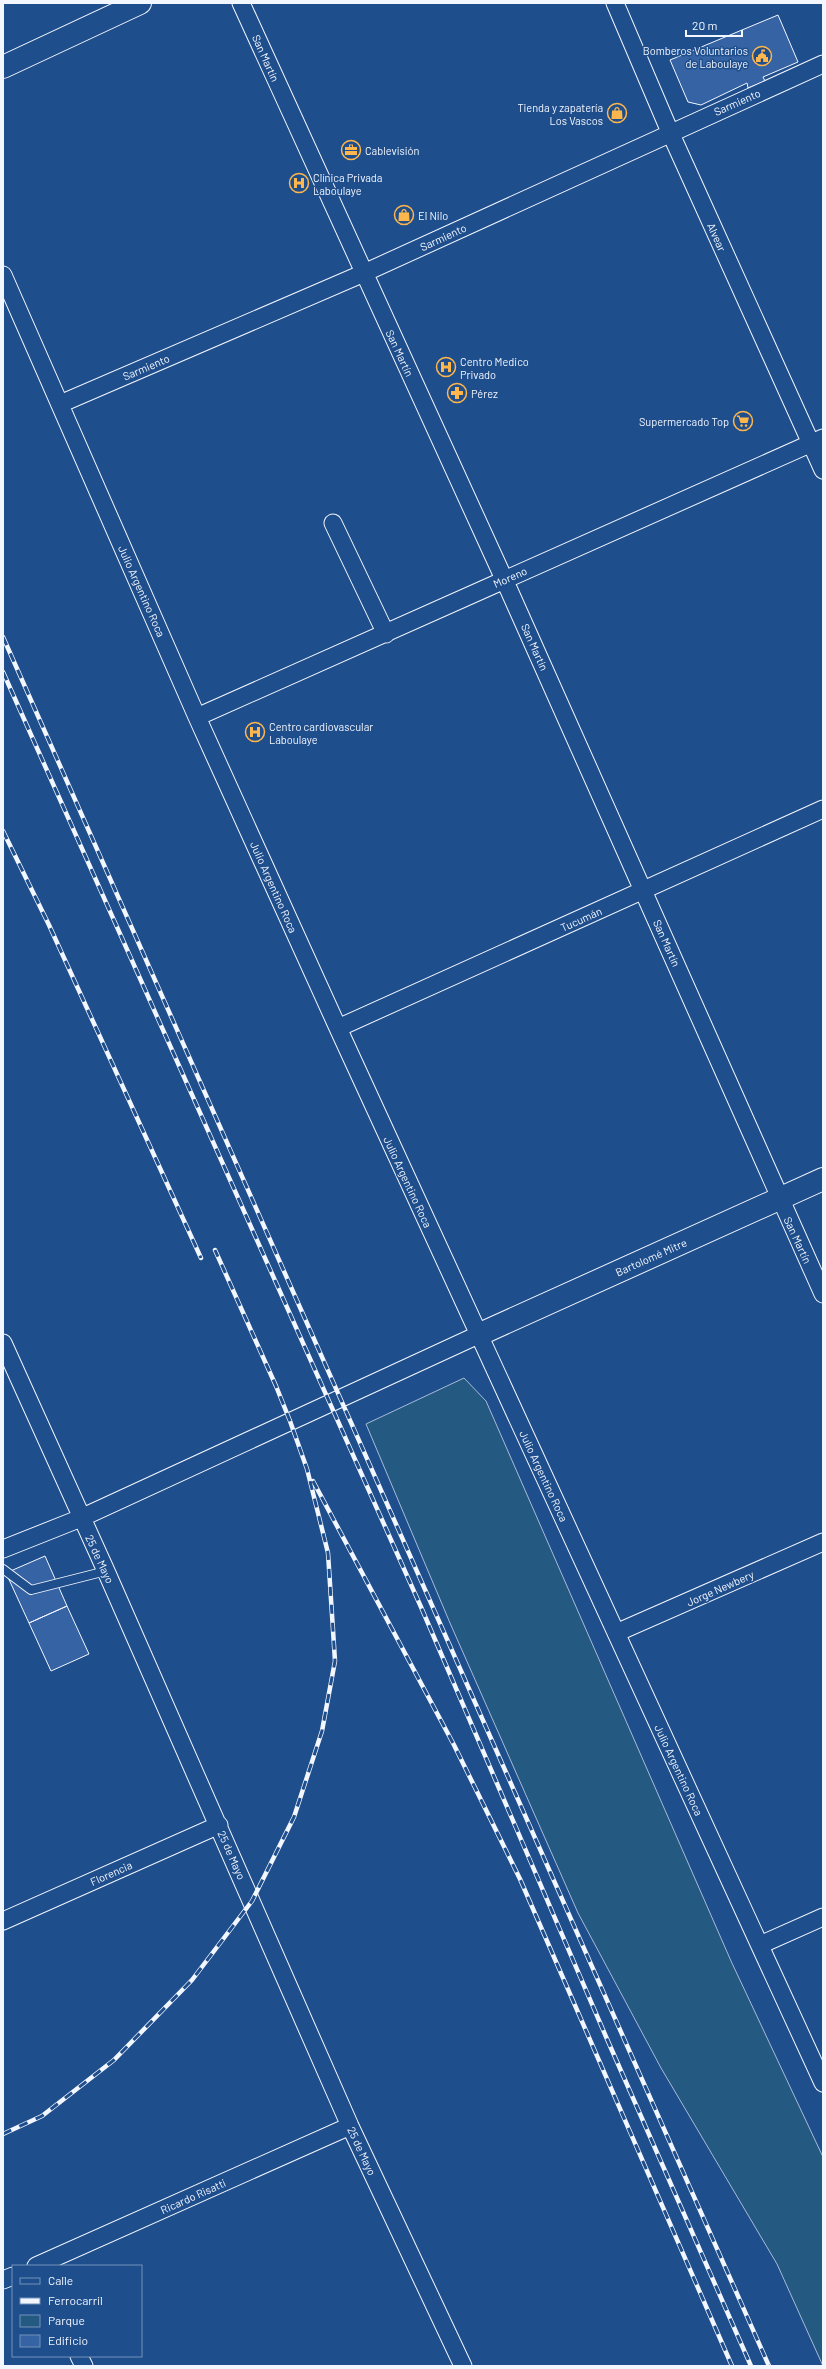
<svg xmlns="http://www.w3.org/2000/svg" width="826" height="2369" viewBox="0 0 826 2369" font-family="Barlow,sans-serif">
<rect width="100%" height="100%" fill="#1f4e8c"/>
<path fill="#245a82" stroke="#a8bbd7" d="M464,1378L486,1401L731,1961L823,2157V2366L777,2264L661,2068L578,1913L450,1623L366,1424Z"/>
<path fill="#3563a3" stroke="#f2f6ff" d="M778,15L798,62L763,77L765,81L748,88L747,83L701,105L688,102L670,60Z
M45,1556L67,1606L29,1623L6,1573Z
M67,1606L89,1654L51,1671L29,1623Z"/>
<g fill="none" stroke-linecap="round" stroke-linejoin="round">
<defs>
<path id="service" d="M3,1569L31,1590L106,1571"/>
<path id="minor" d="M241,3L504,579L823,1294
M615,3L670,132L823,470
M3,275L197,717L338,1028L823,2083
M60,404L364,273L823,64
M333,523L386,634
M197,717L823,438
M338,1028L823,809
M3,1343L106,1571L350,2126L463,2366
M3,1549L81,1518L478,1335
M616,1633L823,1542
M3,1921L219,1825
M760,1945L823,1917
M36,2266L350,2126
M3,2280L13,2276
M79,2356L84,2366"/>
<path id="secondary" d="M3,67L140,3
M478,1335L823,1179"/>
</defs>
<use href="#service" stroke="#f2f6ff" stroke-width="10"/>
<use href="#minor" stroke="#f2f6ff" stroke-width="19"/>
<use href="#secondary" stroke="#f2f6ff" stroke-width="24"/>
<use href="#service" stroke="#1f4e8c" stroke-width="8"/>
<use href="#minor" stroke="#1f4e8c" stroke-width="17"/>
<use href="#secondary" stroke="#1f4e8c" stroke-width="22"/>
<defs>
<path id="rail" d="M3,637L769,2366
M3,672L421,1607L607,2039L751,2366
M3,831L49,925L201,1258
M313,1481L454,1745L520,1879L732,2366
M3,2134L42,2116L114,2060L192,1980L252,1901L294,1817L322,1731L335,1661L328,1553L307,1469L290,1421L276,1386L215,1250"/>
</defs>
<use href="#rail" stroke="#f2f6ff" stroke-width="4.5"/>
<use href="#rail" stroke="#1f4e8c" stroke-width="3" stroke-dasharray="9" stroke-linecap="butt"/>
</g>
<defs>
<symbol id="civic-ring" viewBox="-11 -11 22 22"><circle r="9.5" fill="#1f4e8c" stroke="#ffb74d" stroke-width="1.5"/><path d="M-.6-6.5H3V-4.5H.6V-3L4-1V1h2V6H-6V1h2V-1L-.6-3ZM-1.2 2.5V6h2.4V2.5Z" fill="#ffb74d"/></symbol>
<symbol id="shop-ring" viewBox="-11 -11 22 22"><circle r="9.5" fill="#1f4e8c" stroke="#ffb74d" stroke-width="1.5"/><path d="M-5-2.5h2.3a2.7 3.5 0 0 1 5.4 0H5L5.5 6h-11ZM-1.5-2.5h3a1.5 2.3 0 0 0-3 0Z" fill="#ffb74d"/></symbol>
<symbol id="office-ring" viewBox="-11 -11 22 22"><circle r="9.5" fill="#1f4e8c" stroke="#ffb74d" stroke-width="1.5"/><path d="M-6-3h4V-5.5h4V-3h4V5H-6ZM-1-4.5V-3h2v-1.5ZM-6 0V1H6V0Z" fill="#ffb74d"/></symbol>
<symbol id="hospital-ring" viewBox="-11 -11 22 22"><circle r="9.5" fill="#1f4e8c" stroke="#ffb74d" stroke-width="1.5"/><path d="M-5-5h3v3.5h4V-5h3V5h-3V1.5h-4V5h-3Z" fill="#ffb74d"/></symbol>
<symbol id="pharmacy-ring" viewBox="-11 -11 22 22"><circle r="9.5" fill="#1f4e8c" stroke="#ffb74d" stroke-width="1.5"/><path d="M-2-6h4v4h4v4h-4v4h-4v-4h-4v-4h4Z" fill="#ffb74d"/></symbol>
<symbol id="supermarket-ring" viewBox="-11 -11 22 22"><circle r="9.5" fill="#1f4e8c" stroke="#ffb74d" stroke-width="1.5"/><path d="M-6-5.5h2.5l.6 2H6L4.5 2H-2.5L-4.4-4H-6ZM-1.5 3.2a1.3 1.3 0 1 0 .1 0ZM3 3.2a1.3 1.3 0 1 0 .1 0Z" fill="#ffb74d"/></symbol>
</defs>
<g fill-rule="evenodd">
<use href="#civic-ring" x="751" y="45" width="22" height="22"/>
<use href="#shop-ring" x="606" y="102" width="22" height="22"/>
<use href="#office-ring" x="340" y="139" width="22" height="22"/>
<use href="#hospital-ring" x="288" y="172" width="22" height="22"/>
<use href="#shop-ring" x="393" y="204" width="22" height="22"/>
<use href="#hospital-ring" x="435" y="356" width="22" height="22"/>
<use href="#pharmacy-ring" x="446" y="382" width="22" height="22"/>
<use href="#supermarket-ring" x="732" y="410" width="22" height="22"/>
<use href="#hospital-ring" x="244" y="721" width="22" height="22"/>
</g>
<g text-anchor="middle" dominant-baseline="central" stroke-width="3" stroke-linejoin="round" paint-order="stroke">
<g font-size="11" fill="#f2f6ff" stroke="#1f4e8c" text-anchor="start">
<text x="748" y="50" text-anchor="end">Bomberos Voluntarios<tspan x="748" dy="13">de Laboulaye</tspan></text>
<text x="603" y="107" text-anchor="end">Tienda y zapatería<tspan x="603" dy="13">Los Vascos</tspan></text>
<text x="365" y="150">Cablevisión</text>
<text x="313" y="177">Clínica Privada<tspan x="313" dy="13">Laboulaye</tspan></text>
<text x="418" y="215">El Nilo</text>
<text x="460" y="361">Centro Medico<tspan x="460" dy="13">Privado</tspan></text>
<text x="471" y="393">Pérez</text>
<text x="729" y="421" text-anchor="end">Supermercado Top</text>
<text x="269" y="726">Centro cardiovascular<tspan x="269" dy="13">Laboulaye</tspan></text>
</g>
<g font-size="11" fill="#f2f6ff" stroke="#1f4e8c">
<text transform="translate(266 58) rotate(66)">San Martín</text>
<text transform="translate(737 102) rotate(-24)">Sarmiento</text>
<text transform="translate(443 237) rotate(-25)">Sarmiento</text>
<text transform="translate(717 237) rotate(66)">Alvear</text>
<text transform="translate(400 353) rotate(65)">San Martín</text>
<text transform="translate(146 367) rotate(-23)">Sarmiento</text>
<text transform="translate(510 577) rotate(-24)">Moreno</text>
<text transform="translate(142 591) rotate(66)">Julio Argentino Roca</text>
<text transform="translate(535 647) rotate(66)">San Martín</text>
<text transform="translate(274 887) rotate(66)">Julio Argentino Roca</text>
<text transform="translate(581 919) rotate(-24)">Tucumán</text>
<text transform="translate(667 943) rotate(66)">San Martín</text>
<text transform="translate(408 1182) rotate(65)">Julio Argentino Roca</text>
<text transform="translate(798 1240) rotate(65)">San Martín</text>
<text transform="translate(651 1257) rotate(-24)">Bartolomé Mitre</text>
<text transform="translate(544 1476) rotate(65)">Julio Argentino Roca</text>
<text transform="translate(100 1559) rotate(65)">25 de Mayo</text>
<text transform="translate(720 1588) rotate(-24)">Jorge Newbery</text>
<text transform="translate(679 1770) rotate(65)">Julio Argentino Roca</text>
<text transform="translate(232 1855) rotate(66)">25 de Mayo</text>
<text transform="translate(111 1873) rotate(-24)">Florencia</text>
<text transform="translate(362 2151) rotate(65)">25 de Mayo</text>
<text transform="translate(193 2196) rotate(-24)">Ricardo Risatti</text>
</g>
</g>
<rect width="826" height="2369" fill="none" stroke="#f2f6ff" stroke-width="8"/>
<rect x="12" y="2265" width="130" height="92" fill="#1f4e8c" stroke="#7391ba"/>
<rect x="20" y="2278" width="20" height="6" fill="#1f4e8c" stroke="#7391ba"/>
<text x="48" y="2285" font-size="12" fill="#f2f6ff">Calle</text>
<rect x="20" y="2298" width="20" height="6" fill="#f2f6ff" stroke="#7391ba"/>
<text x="48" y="2305" font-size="12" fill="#f2f6ff">Ferrocarril</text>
<rect x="20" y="2315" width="20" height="12" fill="#245a82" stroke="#7391ba"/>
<text x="48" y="2325" font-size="12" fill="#f2f6ff">Parque</text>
<rect x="20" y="2335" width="20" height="12" fill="#3563a3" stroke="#7391ba"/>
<text x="48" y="2345" font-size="12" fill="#f2f6ff">Edificio</text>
<path d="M686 30v6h56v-6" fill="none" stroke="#f2f6ff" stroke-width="2"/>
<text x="692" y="30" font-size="12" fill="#f2f6ff" stroke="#1f4e8c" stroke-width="3" paint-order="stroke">20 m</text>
</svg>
